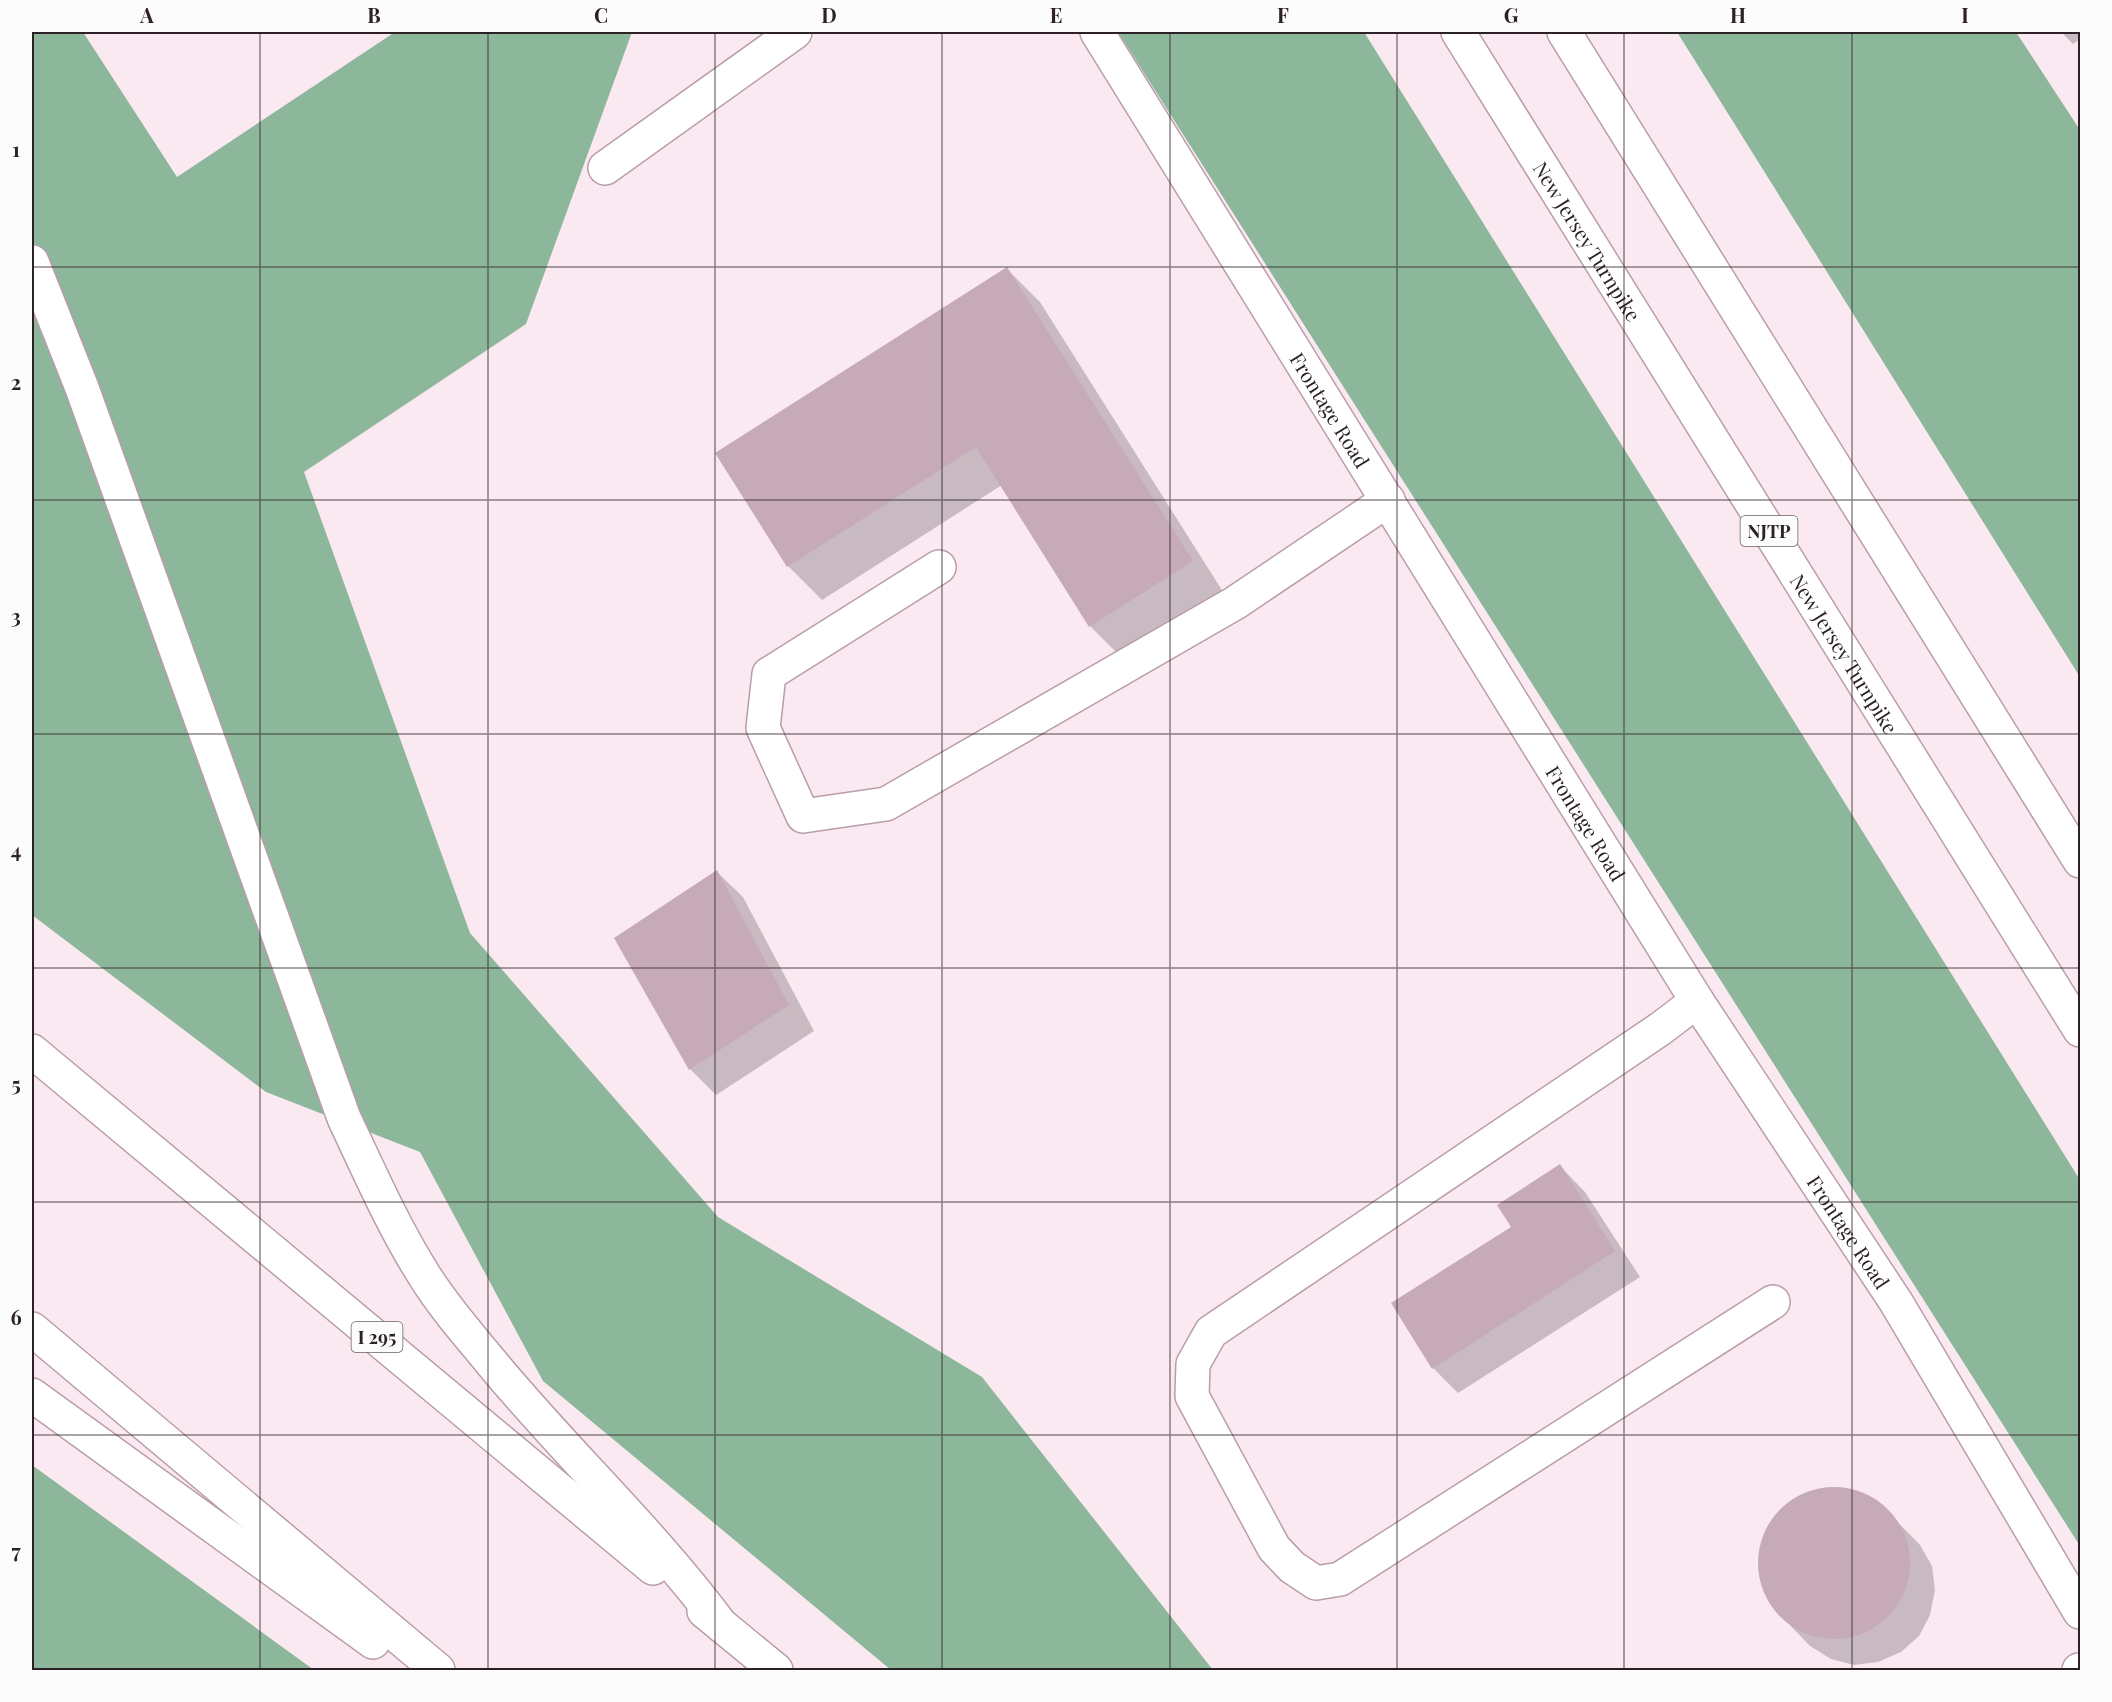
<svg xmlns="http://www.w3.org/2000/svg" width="2112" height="1702" viewBox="0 0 2112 1702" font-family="'Playfair Display',serif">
<rect width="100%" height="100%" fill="#fbe9f1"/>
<path fill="#8db79b" d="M32,32H83L177,177L395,32H632L526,324L304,472L470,933L718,1217L982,1377L1213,1670H891L543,1381L420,1152L266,1092L32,915Z
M1118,32H1364L2080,1180V1546Z
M1677,32H2016L2080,130V677Z
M32,1465L314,1670H32Z"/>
<path fill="#0003" d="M2061,32H2080V39L2073,44Z
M1007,269L1040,302L1225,595L1123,659L1090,626L1002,485L822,600L788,566L717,453Z
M717,872L743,897L814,1031L716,1095L690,1069Z
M1560,1166L1585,1192L1640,1277L1458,1393L1433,1368L1513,1227Z
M1829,1488L1854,1491L1877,1501L1920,1545L1932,1566L1935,1590L1930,1615L1919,1636L1901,1652L1878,1662L1854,1665L1831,1659L1810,1646L1784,1619L1768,1600L1760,1577L1759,1552L1768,1528L1783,1507L1805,1494Z"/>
<path fill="#c7aab8" d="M1007,267L1193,561L1089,627L976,447L787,567L715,453Z
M717,870L789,1005L689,1070L614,938Z
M1560,1164L1615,1251L1432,1369L1391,1303L1511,1227L1497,1205Z
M1758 1563a76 76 0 1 1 152 0a76 76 0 1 1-152 0Z"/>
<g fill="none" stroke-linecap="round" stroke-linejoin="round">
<defs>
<g id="minor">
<path id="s1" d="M1097,32L1697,1001L1896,1302L2080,1612"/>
<path d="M605,168L795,32"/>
<path d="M939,567L769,674L763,728L803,816L886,804L1235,603L1388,500"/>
<path d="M1697,1001L1660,1029L1211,1332L1193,1364L1192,1396L1274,1548L1292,1567L1316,1583L1340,1579L1773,1302"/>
<path d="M2079,1670H2080"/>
</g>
<g id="highway">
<path id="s2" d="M1458,32L2080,1030"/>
<path d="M1564,32L2080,861"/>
<path d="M32,262L82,388L344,1118C369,1171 393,1226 424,1275C443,1306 468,1334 491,1362C565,1452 652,1532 721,1625"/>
<path d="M32,1051L653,1568"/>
<path d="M32,1329L438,1670"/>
<path d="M32,1395L373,1642"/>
<path d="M704,1611L776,1670"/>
</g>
</defs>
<use href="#minor" stroke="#ba9dab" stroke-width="36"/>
<use href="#highway" stroke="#ba9dab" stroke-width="36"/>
<use href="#minor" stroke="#fff" stroke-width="33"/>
<use href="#highway" stroke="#fff" stroke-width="33"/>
</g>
<path fill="none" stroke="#2c2126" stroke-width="1.5" stroke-opacity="0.55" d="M260,32V1670M488,32V1670M715,32V1670M942,32V1670M1170,32V1670M1397,32V1670M1624,32V1670M1852,32V1670M32,267H2080M32,500H2080M32,734H2080M32,968H2080M32,1202H2080M32,1435H2080"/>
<g text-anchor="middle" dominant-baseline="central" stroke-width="5" stroke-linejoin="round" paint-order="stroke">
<g fill="#fcfcfc" stroke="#6a6366" stroke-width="1.5">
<rect x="1740.5" y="516" width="57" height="30" rx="4.5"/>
<rect x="351.5" y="1322" width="51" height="30" rx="4.5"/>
</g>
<g font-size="18" font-weight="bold" fill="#2c2126">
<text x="1769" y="531">NJTP</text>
<text x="377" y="1337">I 295</text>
</g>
<g font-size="20" fill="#2c2126" stroke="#fcfcfc">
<text stroke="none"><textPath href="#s2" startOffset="246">New Jersey Turnpike</textPath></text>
<text stroke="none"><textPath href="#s1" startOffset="444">Frontage Road</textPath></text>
<text stroke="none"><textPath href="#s2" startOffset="732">New Jersey Turnpike</textPath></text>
<text stroke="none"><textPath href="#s1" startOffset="930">Frontage Road</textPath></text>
<text stroke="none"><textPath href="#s1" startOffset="1416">Frontage Road</textPath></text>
</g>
</g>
<rect width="2112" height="1702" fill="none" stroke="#fcfcfc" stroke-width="66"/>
<rect x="33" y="33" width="2046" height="1636" fill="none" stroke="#2c2126" stroke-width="2"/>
<g font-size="20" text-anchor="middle" font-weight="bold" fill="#2c2126">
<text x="147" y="23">A</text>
<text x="374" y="23">B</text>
<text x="601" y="23">C</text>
<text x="829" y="23">D</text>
<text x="1056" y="23">E</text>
<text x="1283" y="23">F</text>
<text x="1511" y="23">G</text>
<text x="1738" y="23">H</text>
<text x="1965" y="23">I</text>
<text x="16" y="157">1</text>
<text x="16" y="390">2</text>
<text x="16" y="624">3</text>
<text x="16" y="858">4</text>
<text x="16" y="1092">5</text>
<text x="16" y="1325">6</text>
<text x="16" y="1559">7</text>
</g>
</svg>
